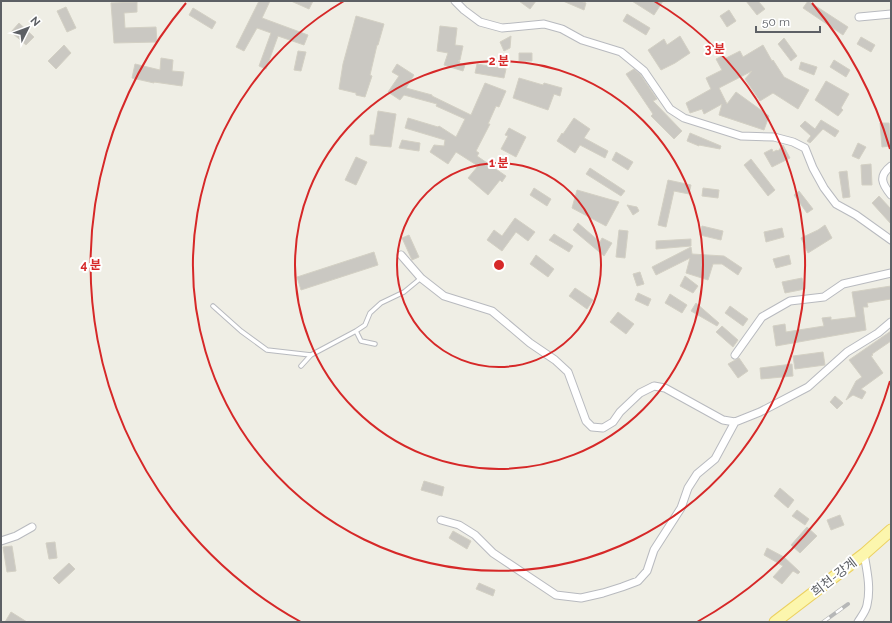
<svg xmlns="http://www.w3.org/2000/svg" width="892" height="623" viewBox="0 0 892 623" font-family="Raleway,'Noto Sans KR',sans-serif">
<rect width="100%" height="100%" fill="#efeee5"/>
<path fill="#cac8c2" stroke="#d3d0c4" d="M259,1H270L262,18L308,35L304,45L278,36L266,69L259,66L271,33L257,28L244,51L236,47Z
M291,1H313L309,9Z
M519,1H536L530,9Z
M563,1H580L586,3L584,10Z
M632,1H663L654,15Z
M746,1H758L765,9L757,15Z
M808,1L848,27L843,35L803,8Z
M137,2V12L124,13L125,28L156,27L157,42L114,43L111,3Z
M66,7L76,28L67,32L57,11Z
M193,8L216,22L212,29L189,15Z
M729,10L736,21L727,27L720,16Z
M627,14L650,28L646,35L623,21Z
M356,16L384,24L378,45H377L370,75L372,76L365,97L356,95V93L339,89L343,64Z
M19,23L34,37L26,45L11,32Z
M440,26L457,28L455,45L463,46L460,60L458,61H460L459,63L465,65L463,71L444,65L448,53L437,51Z
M511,36L510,48L504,51L500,42Z
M680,36L690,53L675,63L661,70L648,50L664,39L667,45Z
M861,37L875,45L871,52L857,44Z
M784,38L797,56L791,61L778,44Z
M64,45L71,53L56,69L48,61Z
M763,45L772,61L773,60L784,77L809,90L798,109L773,93L760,101L745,79L752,71L719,88L727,104L736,92L769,116L764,130L719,115L722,104L704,114L702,109L690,113L686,103L711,89L706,78L722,70L716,59L722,56L724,59L740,51L743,57Z
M298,51L306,52L301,71L294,70Z
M519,53H532V61H519Z
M161,58L173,60L172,71L184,72L182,86L154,82V83L132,78L135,64L160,70Z
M834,60L850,70L846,77L830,67Z
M801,62L817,67L814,75L799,69Z
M397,64L414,75L406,88L432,95V96L471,115L485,83L506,91L499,107L496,106L488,124H490L476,151L479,153L477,156L506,176L502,182L500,180L488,195L468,178L478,166L456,152L448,164L430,152L434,145L444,146L445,140L405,128L408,118L438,127L439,126L456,137L465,119L436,106L437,104L404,95L400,100L388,92L399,76L392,72Z
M477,64L506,69L504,78L475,73Z
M634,69L640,74L657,99L653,101L682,131L674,139L651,116L653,114L626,74Z
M519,78L543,85L544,83L562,88L560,96L554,94L548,110L513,98Z
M826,81L849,94L841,108L843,110L838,116L815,100Z
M378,111L396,114L391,147L370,145V135H374Z
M574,118L590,129L584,138L608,151L605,158L580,145L575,153L557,141L562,133L563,134Z
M821,120L839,131L835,137L823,129L810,143L807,141L811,136L800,126L805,121L815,129Z
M880,123H889L891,146L882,147Z
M509,128L526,137L516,157L501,149L508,136L505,135Z
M690,133L721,146L720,149L699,145V146L687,141Z
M402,140L420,143L419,151L399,148Z
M858,143L866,147L859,159L852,156Z
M783,145L790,158L772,167L764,153L772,149L773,152L777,150L778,151Z
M616,152L633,162L628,170L612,160Z
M356,157L367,162L356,185L345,180Z
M751,159L775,190L768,196L744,165Z
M871,164L872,185H862L861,165Z
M590,168L625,191L621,196L586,174Z
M847,171L850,197L843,198L839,172Z
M668,180L691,185L689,194L674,191L666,227L658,225Z
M534,188L551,199L547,206L530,195Z
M703,188L719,190L718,198L702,196Z
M577,190L619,202L606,226L572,208Z
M799,191L813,209L807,213L794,195Z
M879,196L891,209V224L872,203Z
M627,205L637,207L639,211L633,215Z
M515,218L535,232L528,241L516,232L502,251L487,240L494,230L502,236Z
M578,223L600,242L602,238L612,243L604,256L573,230Z
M825,225L832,238L808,253L801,238L818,230Z
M702,226L723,231L721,240L700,235Z
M782,228L784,237L766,242L764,232Z
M619,230L628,231L625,258L616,257Z
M554,234L573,246L569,252L549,240Z
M409,235L419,257L412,260L402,238Z
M691,239V246L656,249V241Z
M691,247L692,254L724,256L742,268L738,275L722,264H713L708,280L686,273L690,258L656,275L652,267Z
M374,252L378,265L301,290L297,277Z
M536,255L554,269L548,277L530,264Z
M789,255L791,264L776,268L773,259Z
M640,272L644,284L637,286L633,274Z
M685,276L698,286L693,293L680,286Z
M802,278L805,289L785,293L782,282Z
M891,286V299L867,303L868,307H863L866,330L776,346L773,326L785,324L786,332L824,326L822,318L831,317V320L856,317L852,292Z
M575,288L593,300L587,309L569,296Z
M638,293L651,299L648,306L635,300Z
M670,294L687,305L682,313L665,303Z
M696,303L719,323L717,326L691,311Z
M730,306L748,319L743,326L725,313Z
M618,312L634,324L626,334L610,322Z
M722,326L738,340L733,347L716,332Z
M891,331V341L872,354L873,355L871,356L883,373L861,389L866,392L862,399L853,395L846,400L856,381L862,377L849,360Z
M823,352L825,365L795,369L793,356Z
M739,358L748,371L738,378L728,364Z
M792,364L793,376L761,379L760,368Z
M835,396L843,403L837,409L830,402Z
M424,481L444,487L442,496L421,490Z
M780,488L794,500L788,508L774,496Z
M797,510L809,519L805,525L792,516Z
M840,515L844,525L831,530L827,520Z
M807,527L817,536L800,553L791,545Z
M453,531L471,541L467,549L449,538Z
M55,542L57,558L49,559L46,543Z
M12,546L16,571L7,572L3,547Z
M767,548L784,557L800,572L798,574L793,571L782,584L773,577L783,566L764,555Z
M69,563L75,569L59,584L53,578Z
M479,583L495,590L493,596L476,589Z
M11,612L27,622H5Z"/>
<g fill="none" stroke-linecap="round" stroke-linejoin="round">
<defs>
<path id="service" d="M213,306L241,331L267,350L311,355L356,331L365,325L370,313L381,303L404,292L421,278
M356,331L361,341L375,344
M301,366L311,355"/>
<path id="minor" d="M455,1L464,10L480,22L502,28L544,24L562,29L582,40L621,52L644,71L670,109L684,118L741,136L774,137L793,142L805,148L813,168L824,188L836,204L856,215L891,240
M859,17L891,14
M891,166C878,176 882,184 891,195
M401,255L421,278L444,296L492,311L530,343L555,360L568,372L586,421L592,427L603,428L613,422L620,412L640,393L654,386L665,388L723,420L735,422L760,412L808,387L847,352L878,333L891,322
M735,355L762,317L790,301L824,297L843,284L891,273
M441,520L459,525L475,535L493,553L556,595L581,598L603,593L622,587L638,581L647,571L654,550L681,508L688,488L697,474L715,459L735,422
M1,541L16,536L32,527
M858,622C861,617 866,611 867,605C871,588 867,571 864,554"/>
<path id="primary" d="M775,622L864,554L891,530"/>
</defs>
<use href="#service" stroke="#b8babf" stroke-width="5.5"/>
<use href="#minor" stroke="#b8babf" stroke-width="9"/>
<use href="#primary" stroke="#ecd161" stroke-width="13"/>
<use href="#service" stroke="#fff" stroke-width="3.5"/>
<use href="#minor" stroke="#fff" stroke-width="7"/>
<use href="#primary" stroke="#fcf6ad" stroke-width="11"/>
<defs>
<path id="rail" d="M823,622L848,604"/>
</defs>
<use href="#rail" stroke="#b6b7b7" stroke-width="4"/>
<use href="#rail" stroke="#fff" stroke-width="2.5" stroke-dasharray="8" stroke-linecap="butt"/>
</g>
<g fill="none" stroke="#d62828" stroke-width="2">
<circle cx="499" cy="265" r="102"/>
<circle cx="499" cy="265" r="204"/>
<path d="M654 1A306 306 0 1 1 344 1"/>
<path d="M890 381A408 408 0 0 1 697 622M301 622A408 408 0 0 1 186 3M812 3A408 408 0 0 1 890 149"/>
</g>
<g text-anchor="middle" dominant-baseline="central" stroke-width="4" stroke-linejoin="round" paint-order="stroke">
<g font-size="13" fill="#5d6065" stroke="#fff">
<text transform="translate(834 577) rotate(-38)">희천-강계</text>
</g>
</g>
<circle cx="499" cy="265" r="6" fill="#d62828" stroke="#fff" stroke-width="2"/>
<g font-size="12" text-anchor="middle" font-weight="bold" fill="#d62828" stroke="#fff" stroke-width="4" stroke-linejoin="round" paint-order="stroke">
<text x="715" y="53">3 분</text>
<text x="499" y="65">2 분</text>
<text x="499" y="167">1 분</text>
<text x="91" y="269">4 분</text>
</g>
<rect width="892" height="623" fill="none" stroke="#5d6065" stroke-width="4"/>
<g transform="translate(28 28) rotate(48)" stroke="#ffffff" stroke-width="3" paint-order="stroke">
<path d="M0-3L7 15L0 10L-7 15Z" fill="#5d6065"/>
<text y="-6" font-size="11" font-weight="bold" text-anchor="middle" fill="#5d6065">N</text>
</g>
<path d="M756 26v6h64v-6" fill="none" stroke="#5d6065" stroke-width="2"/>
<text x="762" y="26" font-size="12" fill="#5d6065" stroke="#ffffff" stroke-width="3" paint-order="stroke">50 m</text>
</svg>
